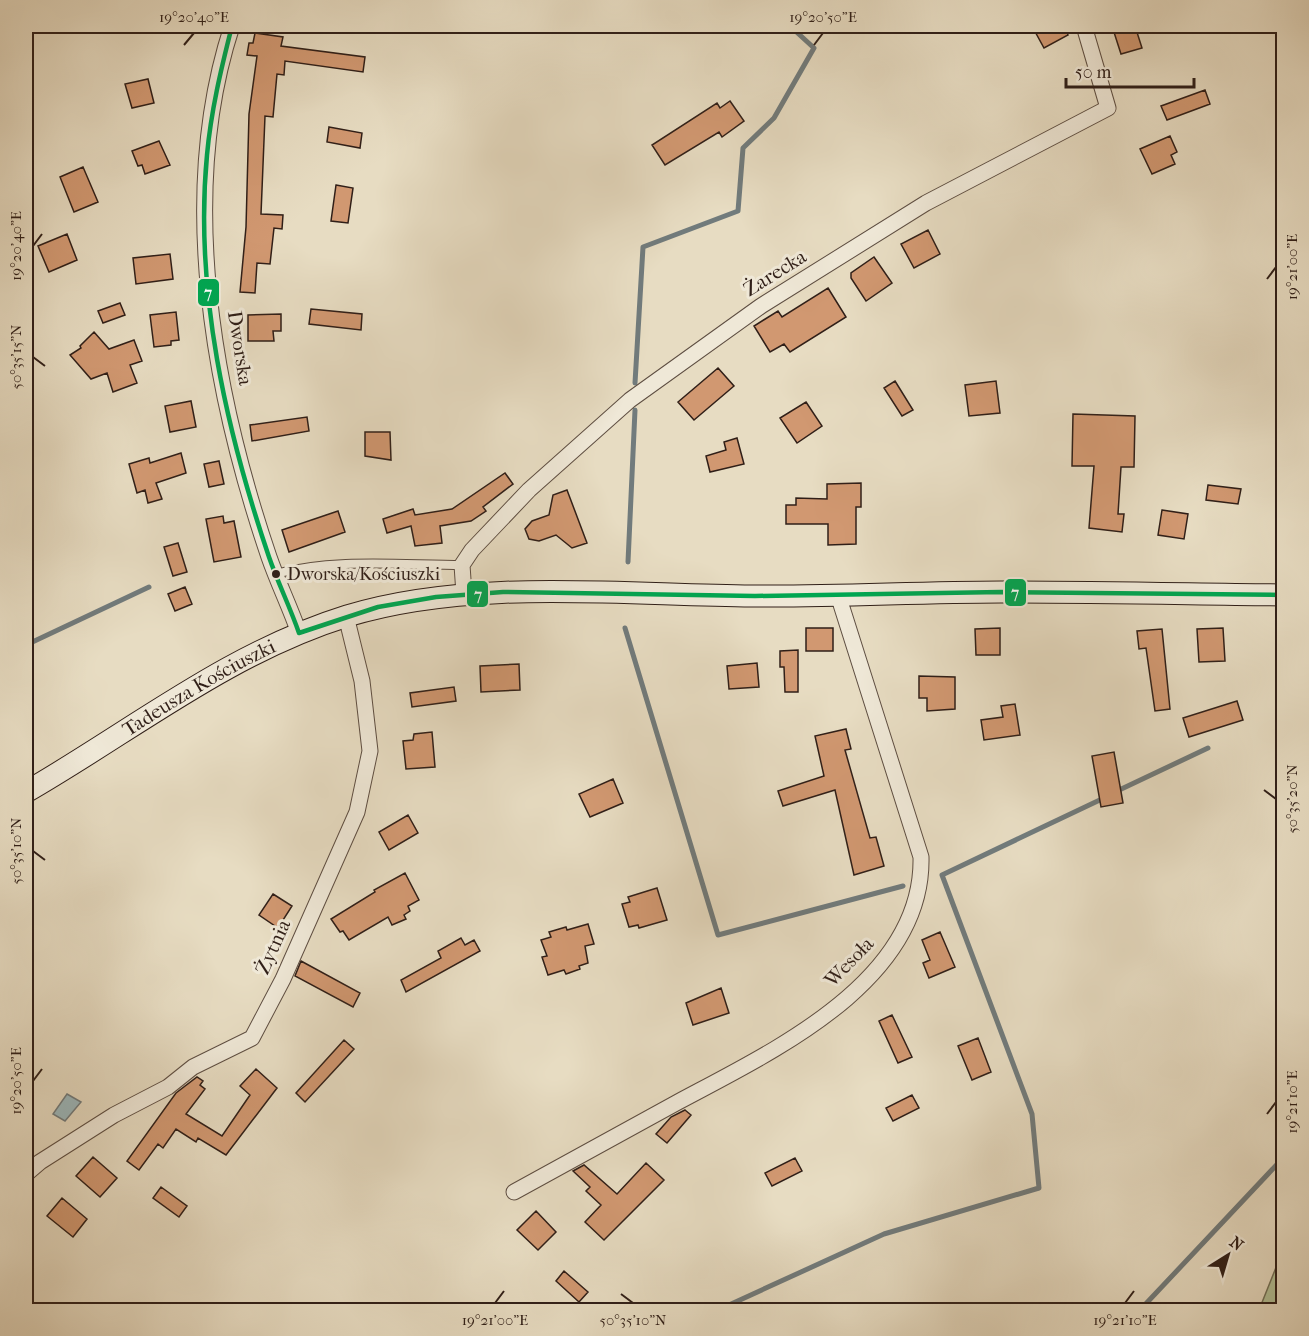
<svg xmlns="http://www.w3.org/2000/svg" width="1309" height="1336" viewBox="0 0 1309 1336" font-family="'IM FELL French Canon',serif">
<rect width="100%" height="100%" fill="#e7dcc2"/>
<filter id="stains"><feTurbulence type="fractalNoise" baseFrequency=".00333" numOctaves="4"/><feColorMatrix values="0 0 0 0 .2 0 0 0 0 .09 0 0 0 0 .02 0 0 0 .5 -.17"/></filter>
<radialGradient id="worn" r=".72"><stop offset=".6" stop-color="#630" stop-opacity="0"/><stop offset="1" stop-color="#630" stop-opacity=".3"/></radialGradient>
<path fill="#b2c197" stroke="#717058" stroke-width="1.5" d="M1283,1250V1310H1259Z"/>
<path fill="#9cb9be" stroke="#717b7c" stroke-width="1.5" d="M67,1094L81,1102L65,1121L53,1114Z"/>
<g fill="none" stroke-linecap="round" stroke-linejoin="round">
<path stroke="#717b7c" stroke-width="5" d="M635,383L643,247L738,211L743,148L774,118L814,48L790,26
M628,562L635,410
M625,628L718,935L903,886
M26,645L149,587
M1115,792L1208,748
M718,1310L884,1234L1039,1188L1032,1114L942,875L1104,798
M1140,1310L1284,1157"/>
</g>
<path fill="#d19871" stroke="#301f18" stroke-width="1.5" d="M1032,26H1063L1068,35L1044,48Z
M1112,26H1135L1142,48L1121,54Z
M255,33L283,37L281,46L365,57L363,72L285,61L284,75L277,74L273,117L265,116L261,214L283,215L282,229L274,228L270,264L257,263L255,293L240,292L246,227L249,114L257,56L247,55L249,43H253Z
M148,79L154,103L132,108L125,84Z
M1205,90L1210,104L1167,120L1161,106Z
M730,101L744,121L722,137L719,132L665,165L652,145L717,103L720,108Z
M329,127L362,133L360,148L327,142Z
M1170,136L1177,152L1171,155L1175,164L1152,174L1140,149Z
M159,141L170,165L145,174L142,165L138,166L132,151Z
M83,167L98,202L74,212L60,177Z
M336,185L353,188L348,223L331,221Z
M928,230L940,254L914,268L901,244Z
M67,234L77,260L49,272L38,246Z
M170,254L173,279L136,284L133,258Z
M874,257L892,283L866,301L851,278V273Z
M828,288L846,317L790,352L784,344L770,352L754,326L778,311L782,317Z
M120,303L125,315L103,323L98,311Z
M311,309L362,314L361,330L309,324Z
M176,312L179,340L171,341V345L154,347L150,315Z
M281,314V331H273L274,341H248V315Z
M94,332L109,349L134,340L142,361L130,365L137,383L113,392L107,373L91,379L70,355L81,348L80,346Z
M718,368L734,386L694,420L678,402Z
M895,381L913,410L902,416L884,388Z
M996,381L1000,413L969,416L965,385Z
M191,401L196,427L170,432L165,406Z
M806,402L822,426L797,443L780,418Z
M1073,414L1135,416L1134,467H1121L1118,514H1124L1122,532L1089,528L1094,466H1072Z
M307,417L309,431L252,441L250,425Z
M365,432H390L391,460L365,456Z
M737,438L744,464L710,472L706,456L726,450L724,442Z
M181,453L186,473L156,483L162,499L148,503L145,490L137,493L129,464L149,458L150,463Z
M219,461L224,484L209,487L204,464Z
M505,473L513,484L483,507L486,511L471,521L440,526L442,543L415,546L411,526L387,533L383,519L413,509L415,515L452,509Z
M861,483V507H856V544L828,545V524H786V505H796V498L827,499V484Z
M1208,485L1241,489L1238,504L1206,500Z
M567,490L587,543L572,548L556,535L539,541L529,539L525,529L532,521L549,515L553,495Z
M1162,510L1188,514L1184,539L1158,535Z
M338,511L345,532L289,552L282,530Z
M223,516L224,523L234,521L241,557L214,562L206,519Z
M178,543L187,572L173,576L164,547Z
M185,587L192,604L175,611L168,594Z
M806,628H833V651H806Z
M1000,628V655H976L975,629Z
M1223,628L1225,661L1199,662L1197,629Z
M1162,629L1170,709L1155,711L1146,648L1139,649L1137,631Z
M798,650V692H785L784,667H780V651Z
M757,663L759,687L729,689L727,666Z
M519,664L520,690L481,692L480,666Z
M919,676L955,677V709L927,711V698H919Z
M454,687L456,701L412,707L410,693Z
M1237,701L1243,720L1189,737L1183,718Z
M1015,704L1020,735L984,740L981,720L1003,717L1001,706Z
M846,729L851,749L845,750L870,838L876,837L884,866L854,875L835,790L783,806L778,791L824,776L815,736Z
M432,732L435,767L406,769L403,741L413,740L414,734Z
M1114,752L1123,803L1101,807L1092,756Z
M613,779L623,803L590,817L579,794Z
M408,815L418,833L389,850L379,832Z
M405,873L419,900L408,906L410,911L404,915L406,919L392,925L388,917L349,940L343,931L340,932L331,919L375,892L374,890Z
M657,888L667,920L639,928L638,925L629,927L622,904L630,902L628,897Z
M273,894L292,906L278,928L259,915Z
M588,924L594,944L585,946L588,963L579,966L580,969L566,974L564,970L548,975L542,957L547,956L541,940L551,937L549,932L566,927L567,930Z
M940,932L955,967L929,978L923,963L930,960L922,940Z
M461,938L465,945L474,940L480,951L406,992L401,980L441,958L438,951Z
M301,961L360,993L353,1007L295,976Z
M721,988L729,1013L693,1025L686,1003Z
M892,1015L912,1057L898,1063L879,1021Z
M978,1038L991,1072L972,1080L958,1046Z
M344,1040L354,1049L305,1102L296,1093Z
M256,1069L277,1088L226,1155L198,1138L196,1142L176,1129L163,1148L158,1144L139,1170L127,1161L176,1093L197,1077L203,1081L200,1085L205,1089L186,1114L222,1136L250,1095L240,1086Z
M912,1095L919,1108L893,1121L886,1108Z
M685,1110L691,1115L667,1143L656,1134L671,1117Z
M93,1157L117,1178L100,1197L76,1176Z
M795,1158L802,1171L772,1186L765,1173Z
M646,1163L664,1180L604,1240L585,1222L601,1205L586,1191L590,1187L573,1171L584,1165L617,1194Z
M161,1187L187,1206L179,1217L153,1198Z
M62,1198L87,1219L73,1237L47,1216Z
M536,1211L556,1232L538,1250L517,1230Z
M564,1271L588,1292L579,1302L556,1281Z"/>
<g fill="none" stroke-linecap="round" stroke-linejoin="round">
<defs>
<path id="lane" d="M275,574C334,558 401,565 462,565"/>
<path id="street" d="M232,26C177,194 213,392 269,557C278,583 290,607 299,633
M464,594L462,565L472,550L529,490L630,400L761,306L926,203L1108,108L1084,26
M26,1174L40,1162L114,1115L168,1087L193,1067L252,1038L283,979L357,812L370,751L362,681L346,616
M514,1192C569,1162 624,1132 678,1102C771,1052 924,982 921,857L838,595"/>
<g id="secondary">
<path id="s1" d="M26,792C132,731 228,653 347,616C471,578 622,595 752,596C835,597 918,592 1001,592C1095,592 1189,594 1284,595"/>
</g>
</defs>
<use href="#lane" stroke="#5e4e42" stroke-width="10"/>
<use href="#street" stroke="#5e4e42" stroke-width="17"/>
<use href="#secondary" stroke="#301f18" stroke-width="23"/>
<use href="#lane" stroke="#efe8d7" stroke-width="8"/>
<use href="#street" stroke="#efe8d7" stroke-width="15"/>
<use href="#secondary" stroke="#efe8d7" stroke-width="21"/>
<defs>
<path id="bus-1" d="M232,26C221,69 211,111 207,155C194,290 226,430 269,557C278,583 290,607 299,633L378,607L436,597L503,592L755,596L1001,592L1284,595"/>
</defs>
<use href="#bus-1" stroke="#efe8d7" stroke-width="9"/>
<use href="#bus-1" stroke="#00a651" stroke-width="4.5"/>
</g>
<path fill="none" stroke="#301f18" stroke-width="2" d="M184,45L194,33M814,45L823,33M33,246L42,234M1267,279L1276,267M33,357L45,366M1264,790L1276,799M33,851L45,860M33,1081L42,1069M1267,1114L1276,1102M621,1294L633,1303M495,1303L504,1291M1125,1303L1134,1291"/>
<circle fill="#301f18" stroke="#efe8d7" stroke-width="2" cx="276" cy="574" r="5"/>
<g text-anchor="middle" dominant-baseline="central" stroke-width="6" stroke-linejoin="round" paint-order="stroke">
<g font-size="18" fill="#301f18" stroke="#efe8d7" text-anchor="start">
<text x="287" y="574">Dworska/Kościuszki</text>
</g>
<g font-size="20" fill="#301f18" stroke="#efe8d7">
<text transform="translate(775 273) rotate(-32)">Żarecka</text>
<text transform="translate(240 348) rotate(81)">Dworska</text>
<text stroke="none"><textPath href="#s1" startOffset="202">Tadeusza Kościuszki</textPath></text>
<text transform="translate(273 947) rotate(-66)">Żytnia</text>
<text transform="translate(849 962) rotate(-46)">Wesoła</text>
</g>
</g>
<g stroke="#efe8d7" stroke-width="2">
<rect x="197" y="278" width="23" height="29" rx="6" fill="#00a651"/>
<rect x="1004" y="578" width="23" height="29" rx="6" fill="#00a651"/>
<rect x="466" y="580" width="23" height="28" rx="6" fill="#00a651"/>
</g>
<g font-size="16" text-anchor="middle" font-weight="bold" fill="#fff">
<text x="208" y="298">7</text>
<text x="1015" y="598">7</text>
<text x="478" y="600">7</text>
</g>
<rect width="1309" height="1336" fill="none" stroke="#e7dcc2" stroke-width="66"/>
<g transform="translate(1228 1255) rotate(37)" stroke="#efe8d7" stroke-width="4.5" paint-order="stroke">
<path d="M0-4.5L10 22L0 15L-10 22Z" fill="#301f18"/>
<text y="-9" font-size="16" font-weight="bold" text-anchor="middle" fill="#301f18">N</text>
</g>
<path d="M1066 78v9h128v-9" fill="none" stroke="#301f18" stroke-width="3"/>
<text x="1075" y="78" font-size="18" fill="#301f18" stroke="#efe8d7" stroke-width="4.5" paint-order="stroke">50 m</text>
<rect x="33" y="33" width="1243" height="1270" fill="none" stroke="#301f18" stroke-width="2"/>
<g font-size="15" text-anchor="middle" fill="#301f18">
<text x="194" y="22">19°20'40"E</text>
<text x="823" y="22">19°20'50"E</text>
<text transform="translate(16 246) rotate(-90)" y="5">19°20'40"E</text>
<text transform="translate(1292 267) rotate(-90)" y="5">19°21'00"E</text>
<text transform="translate(16 357) rotate(-90)" y="5">50°35'15"N</text>
<text transform="translate(1292 799) rotate(-90)" y="5">50°35'20"N</text>
<text transform="translate(16 851) rotate(-90)" y="5">50°35'10"N</text>
<text transform="translate(16 1081) rotate(-90)" y="5">19°20'50"E</text>
<text transform="translate(1292 1102) rotate(-90)" y="5">19°21'10"E</text>
<text x="495" y="1325">19°21'00"E</text>
<text x="633" y="1325">50°35'10"N</text>
<text x="1125" y="1325">19°21'10"E</text>
</g>
<rect width="100%" height="100%" filter="url(#stains)"/>
<rect width="100%" height="100%" fill="url(#worn)"/>
</svg>
